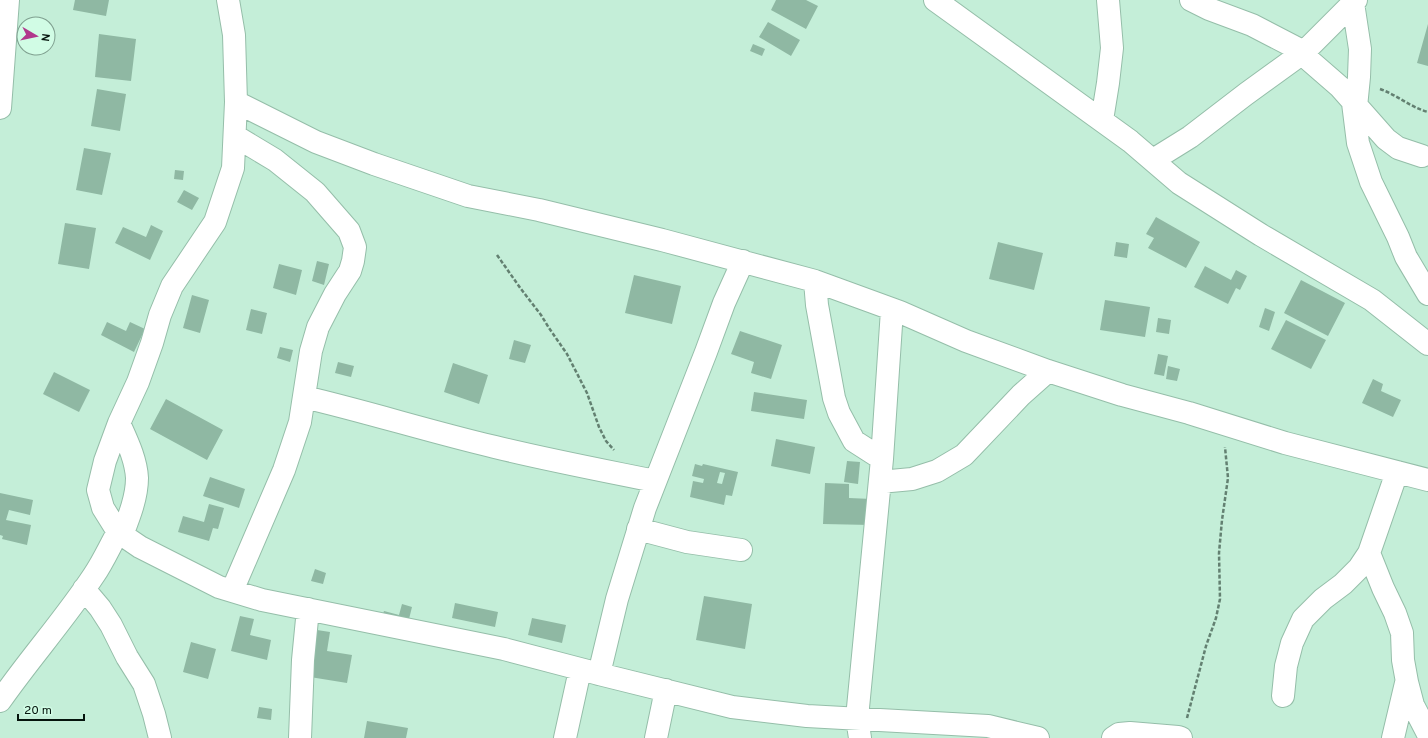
<svg xmlns="http://www.w3.org/2000/svg" width="1428" height="738" viewBox="0 0 1428 738" font-family="Overpass,sans-serif">
<rect width="100%" height="100%" fill="#c4eed8"/>
<path fill="#8fb8a3" fill-rule="evenodd" d="M75,0H109L106,16L73,10Z
M776,0H806L818,6L806,29L771,10Z
M768,22L800,40L791,56L759,37Z
M1428,24V66L1417,63Z
M99,34L136,39L131,81L95,77Z
M753,44L765,49L762,56L750,51Z
M97,89L126,94L120,131L91,126Z
M84,148L111,153L102,195L76,190Z
M175,170L184,171L183,180L174,179Z
M184,190L199,198L192,210L177,202Z
M1156,217L1200,242L1186,268L1148,248L1154,238L1146,234Z
M65,223L96,228L89,269L58,264Z
M151,225L163,231L150,260L115,243L123,227L146,237Z
M998,242L1043,253L1034,290L989,279Z
M1116,242L1129,244L1127,258L1114,256Z
M317,261L329,264L324,285L312,281Z
M279,264L302,270L296,295L273,288Z
M1205,266L1231,280L1236,270L1247,276L1240,290L1236,288L1228,304L1194,287Z
M634,275L681,286L672,324L625,313Z
M1301,280L1345,303L1328,336L1284,313Z
M192,295L209,300L200,333L183,328Z
M1105,300L1150,307L1145,337L1100,330Z
M1265,308L1275,312L1269,331L1259,327Z
M251,309L267,313L262,334L246,330Z
M1158,318L1171,320L1169,334L1156,332Z
M1286,320L1326,340L1311,369L1271,349Z
M107,322L126,331L130,322L145,329L134,352L101,335Z
M740,331L782,345L771,379L751,373L754,362L731,354Z
M514,340L531,345L525,363L509,359Z
M280,347L293,350L290,362L277,358Z
M1158,354L1168,356L1164,376L1154,374Z
M338,362L354,366L351,377L335,373Z
M453,363L488,375L479,404L444,392Z
M1168,366L1180,369L1177,381L1166,379Z
M54,372L90,390L79,412L43,394Z
M1373,379L1383,384L1381,391L1401,400L1393,417L1362,403Z
M754,392L807,400L804,419L751,411Z
M166,399L223,430L207,460L150,429Z
M776,439L815,447L810,474L771,466Z
M847,461L860,462L858,484L844,482Z
M695,464L702,466L703,464L738,472L732,496L726,495L724,505L690,497L693,481L703,483L704,479L692,476ZM720,472L725,473L722,484L717,483Z
M210,477L245,489L239,508L203,496Z
M825,483L849,484V498L872,499L871,525L823,524Z
M0,493L33,500L30,515L9,510L6,520L31,525L27,545L2,539L3,536L0,535Z
M209,504L224,508L218,529L213,528L209,541L178,532L183,516L204,522Z
M315,569L326,573L323,584L311,581Z
M704,596L752,604L745,649L696,640Z
M455,603L498,612L495,627L452,618Z
M402,604L412,607L407,627L381,620L384,611L399,615Z
M240,616L254,619L250,635L271,640L267,660L231,651Z
M532,618L566,625L562,643L528,635Z
M317,630L330,632L327,651L352,655L347,683L310,677Z
M191,642L216,649L208,679L183,672Z
M259,707L272,709L271,720L257,718Z
M367,721L408,728L406,738H364Z"/>
<g fill="none" stroke-linecap="round" stroke-linejoin="round">
<defs>
<path id="minor" d="M228,0L234,35L236,102L233,168L215,222L172,286L160,315L152,343L138,382L119,423L105,461L98,490L103,508L118,532L140,547L219,587L262,600L504,649L603,675L732,707L807,716L988,726L1038,738
M935,0L1130,141L1179,183L1261,235L1372,300L1428,344
M1191,0L1209,9L1252,25L1304,52
M1353,3L1360,49L1359,77L1356,107
M1302,54L1340,87L1386,139L1398,148L1422,156
M236,102L316,142L374,164L468,196L539,210L662,240L815,281L900,312L966,341L1048,371L1122,395L1189,413L1285,443L1428,480
M1353,103L1358,143L1371,182L1398,237L1406,257L1428,294
M0,108L8,0
M1102,120L1108,83L1112,48L1108,0
M1153,160L1190,137L1246,94L1304,52L1356,0
M815,281L817,305L834,398L839,413L854,441L882,459
M304,397C368,412 431,432 495,447C548,460 601,470 655,481
M119,423C127,441 136,459 137,478C137,497 129,517 122,535
M880,482L912,479L937,471L964,455L1021,395L1048,371
M638,529L687,542L741,550
M1369,553L1383,588L1395,613L1402,633L1403,660L1407,682L1413,705L1428,734
M84,589L100,608L111,625L127,657L144,684L154,714L160,738
M232,591L284,470L300,422L311,351L318,327L335,294L350,271L353,261L355,247L349,231L315,192L275,160L235,136
M599,674L617,599L645,508L706,352L724,303L743,261
M1283,696L1286,666L1292,643L1303,619L1323,599L1343,584L1359,568L1369,553L1397,472
M0,701C30,658 65,619 94,575C103,562 110,546 118,532
M300,738L303,660L308,609
M565,738L580,670
M656,738L666,690
M860,738L857,718L882,459L892,310
M1113,738L1119,734L1130,733L1178,737L1181,738
M1393,738L1406,683"/>
</defs>
<use href="#minor" stroke="#95bea9" stroke-width="24"/>
<path stroke="#638071" stroke-width="2.5" stroke-dasharray="4 2" stroke-linecap="butt" d="M1380,89C1397,95 1410,107 1428,112
M497,255L521,289L541,315L549,328L567,354L587,393L599,427L606,441L614,450
M1187,718L1206,646L1216,618L1220,599L1219,553L1222,520L1228,478L1225,447"/>
<use href="#minor" stroke="#fff" stroke-width="22"/>
</g>
<g transform="translate(36 36) rotate(99)"><circle r="19" fill="#d1fce5" stroke="#7f9f8f"/>
<path d="M0-3L7 15L0 10L-7 15Z" fill="#b1388c"/>
<text y="-6" font-size="11" font-weight="bold" text-anchor="middle" fill="#05140d">N</text>
</g>
<path d="M18 714v6h66v-6" fill="none" stroke="#05140d" stroke-width="2"/>
<text x="24" y="714" font-size="12" fill="#05140d" stroke="#d1fce5" stroke-width="3" paint-order="stroke">20 m</text>
</svg>
